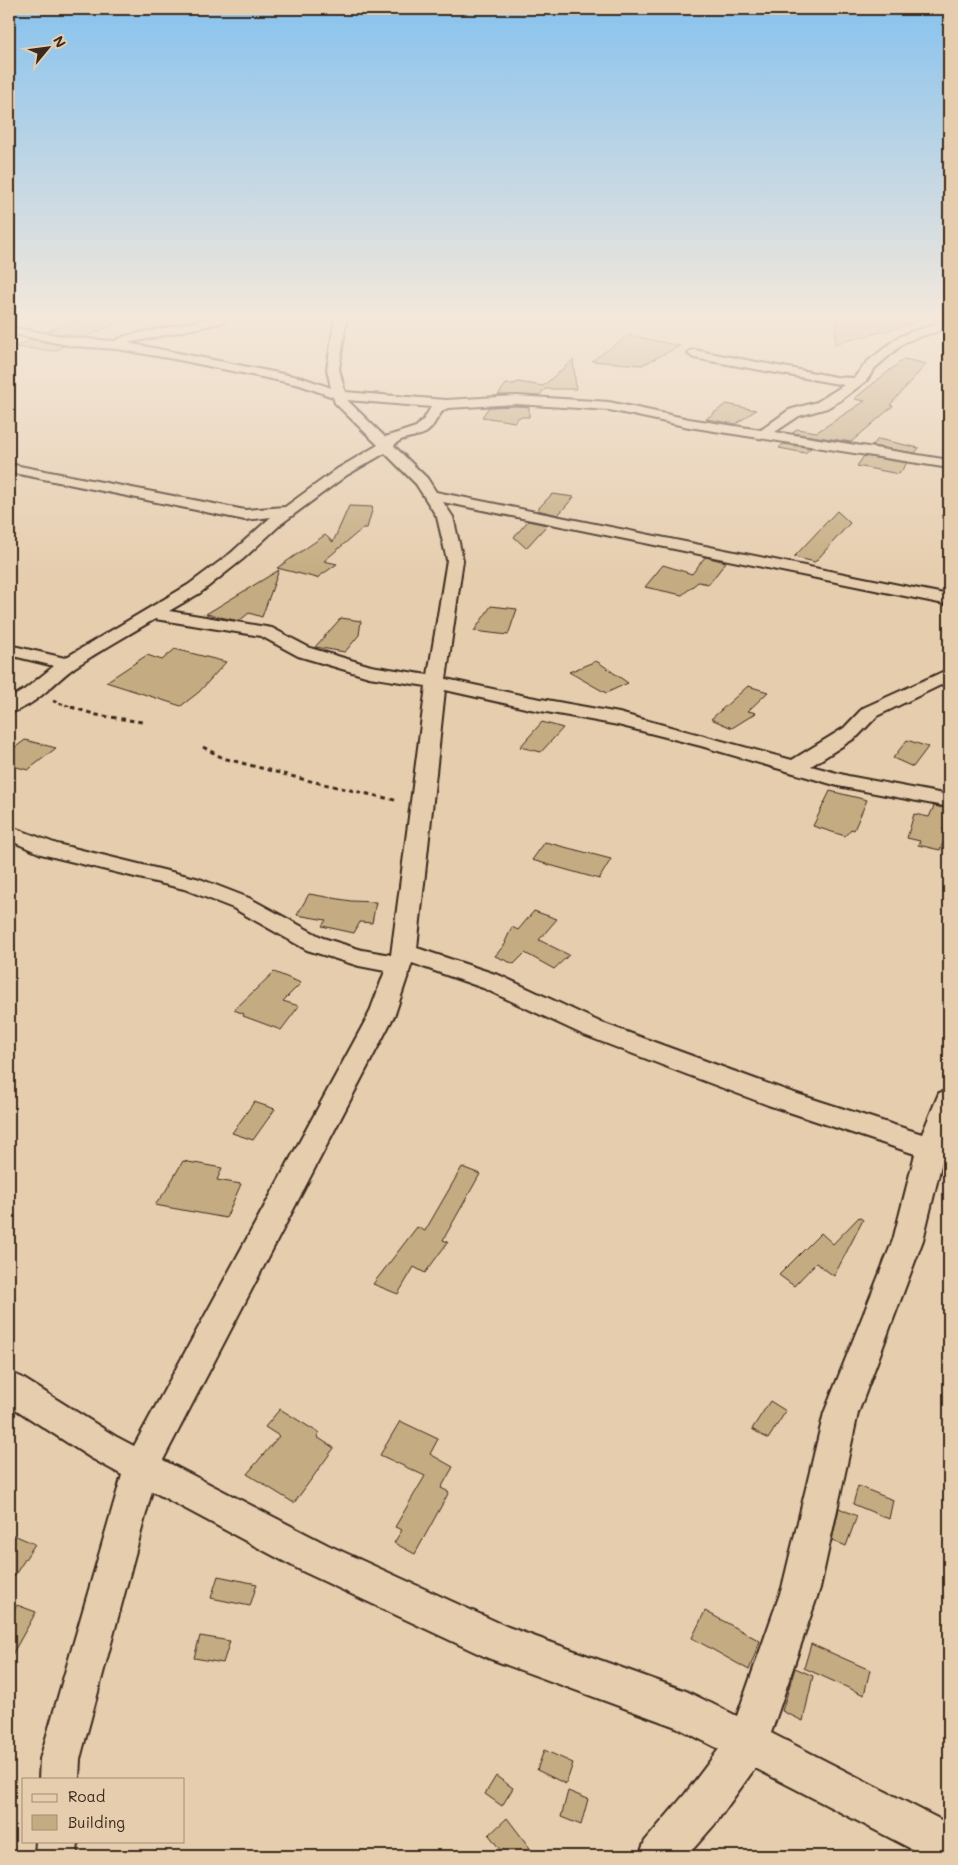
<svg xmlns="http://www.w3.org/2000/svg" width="958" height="1865" viewBox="0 0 958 1865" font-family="Mali,sans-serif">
<rect width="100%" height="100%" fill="#e6cdae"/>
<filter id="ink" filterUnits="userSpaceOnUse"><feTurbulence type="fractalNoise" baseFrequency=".02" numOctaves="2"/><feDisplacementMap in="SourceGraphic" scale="10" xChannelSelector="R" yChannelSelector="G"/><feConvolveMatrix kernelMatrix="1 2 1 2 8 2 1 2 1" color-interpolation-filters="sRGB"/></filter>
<g filter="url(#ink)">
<path fill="#c4ab81" stroke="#3b2a1e" d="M837,317H911L912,324L835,344Z
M72,320L117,323L85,337L47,332Z
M629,335L680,346L642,365L592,361Z
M31,339L64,346L54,351L16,347Z
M904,359L926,364L890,405L893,406L851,442L793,433L796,429L817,432L865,401L854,399Z
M573,360L576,389H545L539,396L498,395L506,384H514L518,382L543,386Z
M726,404L756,410L736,424L706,419Z
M517,406L529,407V417H519L515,422L482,417L489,407Z
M878,439L919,448L915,453L872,446Z
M783,444L811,448L805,453L779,448Z
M864,456L907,463L899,474L857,466Z
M552,494L574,497L558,515L537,510Z
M349,506L373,507L367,528H363L324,561L337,564L317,578L277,568L325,535L333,542Z
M837,511L850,523L815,562L794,557Z
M528,521L547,525L526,548L514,537Z
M705,557L726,562L709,584L698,582L682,595L645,587L663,565L692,574Z
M279,570L262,617L249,613L239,621L206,614Z
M491,606L517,609L508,635L474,631Z
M341,618L361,621L359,635L345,652L315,647Z
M175,649L226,662L199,692L181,706L106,682L147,655L162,660Z
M596,661L601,664L628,683L606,693L569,672Z
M748,686L768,692L748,711L756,713L732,728L711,719Z
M542,722L563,728L541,752L520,747Z
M25,740L56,748L28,770L9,765V752Z
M907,740L928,747L913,767L893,758Z
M830,791L867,800L854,830L851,829L845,836L813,826Z
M934,806L949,809L943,830L948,831L940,850L918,845L920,841L907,838L914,814L929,817Z
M545,842L611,859L599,879L532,860Z
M309,894L351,901L376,902L372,923L360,922L354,933L322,926L326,920L297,915Z
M534,911L557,919L539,940L569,955L554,969L525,953L514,964L495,956L506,943L505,942L512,927L518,930Z
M274,972L301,983L283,1001L299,1006L281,1030L243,1016L244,1014L234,1010Z
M254,1102L275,1109L253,1140L232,1133Z
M183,1161L222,1168L217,1180L241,1184L226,1218L155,1205L165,1192Z
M462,1167L480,1174L443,1240L448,1242L425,1273L414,1267L398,1294L373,1284L417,1227L425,1231Z
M859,1217L863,1220L834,1276L816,1263L794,1286L779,1275L821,1233L833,1244Z
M770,1401L786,1411L768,1439L752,1429Z
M280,1409L319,1433L317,1437L334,1448L294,1503L247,1474L279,1436L265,1427Z
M400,1421L438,1439L430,1454L453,1467L441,1488L449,1492L415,1554L394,1543L402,1530L395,1527L425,1476L380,1455Z
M858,1486L893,1500L889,1519L853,1504Z
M839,1508L857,1516L846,1546L832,1540Z
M9,1533L35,1544L9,1584Z
M218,1576L257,1584L250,1606L211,1598Z
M17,1605L36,1612L9,1660V1618Z
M705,1611L760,1641L749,1670L692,1638Z
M200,1636L230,1641L223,1663L194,1658Z
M811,1644L870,1670L864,1695L804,1668Z
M795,1668L813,1676L803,1721L782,1711Z
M544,1750L573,1763L566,1784L537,1770Z
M496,1776L513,1788L502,1806L485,1794Z
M568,1791L588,1799L581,1825L561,1817Z
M507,1818L536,1856H505L489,1835Z"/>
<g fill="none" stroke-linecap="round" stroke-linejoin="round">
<defs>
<path id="minor" d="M218,317L224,318L226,320L220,323L128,343L303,378L331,388L327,369L335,317H347L339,369L345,392L446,400L517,396L609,402L689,419L761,430L789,410L817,402L844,385L694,358L688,354L690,351L694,350L836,377L854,378L867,362L897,338L910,332L928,327L949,318V325L936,332L918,337L905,342L875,368L866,381L841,400L827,408L799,416L775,432L949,460V468L689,427L609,410L517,404L448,408C438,411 436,425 427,432C418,438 400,436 394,446L427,478L436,492L949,595V605L443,502L453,517L463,560L446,679L530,697L619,713L792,760L844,728L863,708L949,669V681L877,716L858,736L811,766L848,776L949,795V807L838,786L701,746L618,725L530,709L445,690L417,948L501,976L602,1023L788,1091L922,1134L939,1093L949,1090V1156L943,1157L923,1240L858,1413L820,1588L771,1733L949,1824V1856H925L755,1768L715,1824L687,1856H639L645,1841L685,1794L719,1749L676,1727L488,1658L302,1571L152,1491L80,1759L79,1779H39L40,1759L122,1475L91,1458L9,1405V1372L21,1377L115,1436L134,1446L369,1014L385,971L359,966L307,950L233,908L184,889L41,854L9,840V826L57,844L200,879L249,898L323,938L362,950L391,955L426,686L369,677L298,656L261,636L155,619C128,635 101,650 75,667C54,682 35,707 9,713V699L24,690L54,666L9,655V645L65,658L188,585L231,553L271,517L245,520L9,472V464L245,510L285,507L337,469L378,445L335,403L333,397L300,385L179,360L117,349L73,346L9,333V327L73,338L115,341L125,336ZM347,400L431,407L424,419L416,427L385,437ZM385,453L416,484L437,517L447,560L428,675L371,666L310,648L272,628L169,611L200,593L243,559L281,524L347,475ZM412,963L483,988L584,1035L683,1073L768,1105L915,1154L893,1240L824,1413L782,1588L737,1716L686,1691L508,1627L328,1545L163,1460L395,1014Z
M36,1841H78L77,1856H35Z"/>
</defs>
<use href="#minor" stroke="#3b2a1e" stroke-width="4"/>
<path stroke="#3b2a1e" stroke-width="2.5" stroke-dasharray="4 2.5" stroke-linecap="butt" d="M53,701L75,708"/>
<path stroke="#3b2a1e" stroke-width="3" stroke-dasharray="4.5 4" stroke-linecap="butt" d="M71,707L97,715L142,722
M203,747L223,758L306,780L399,801"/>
<use href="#minor" fill="#e6cdae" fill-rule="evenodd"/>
</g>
</g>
<linearGradient id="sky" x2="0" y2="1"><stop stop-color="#87c2ee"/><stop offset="0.55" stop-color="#f4e8db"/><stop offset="1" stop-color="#f4e8db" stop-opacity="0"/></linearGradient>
<rect width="958" height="578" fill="url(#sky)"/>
<rect width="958" height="1865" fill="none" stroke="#e6cdae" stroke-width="30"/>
<rect x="15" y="15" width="928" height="1835" fill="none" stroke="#3b2a1e" stroke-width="2" filter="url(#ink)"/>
<rect x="22" y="1778" width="162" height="65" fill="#e6cdae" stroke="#a28c74"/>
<rect x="32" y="1794" width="25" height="8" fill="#e6cdae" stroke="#a28c74"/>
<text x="68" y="1802" font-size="15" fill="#3b2a1e">Road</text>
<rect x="32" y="1815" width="25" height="15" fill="#c4ab81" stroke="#a28c74"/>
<text x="68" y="1828" font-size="15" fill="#3b2a1e">Building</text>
<g transform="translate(48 48) rotate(61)" stroke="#e6cdae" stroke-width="4" paint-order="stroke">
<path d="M0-4L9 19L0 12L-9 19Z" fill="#3b2a1e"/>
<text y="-8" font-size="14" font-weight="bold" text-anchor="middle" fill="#3b2a1e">N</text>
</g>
</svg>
